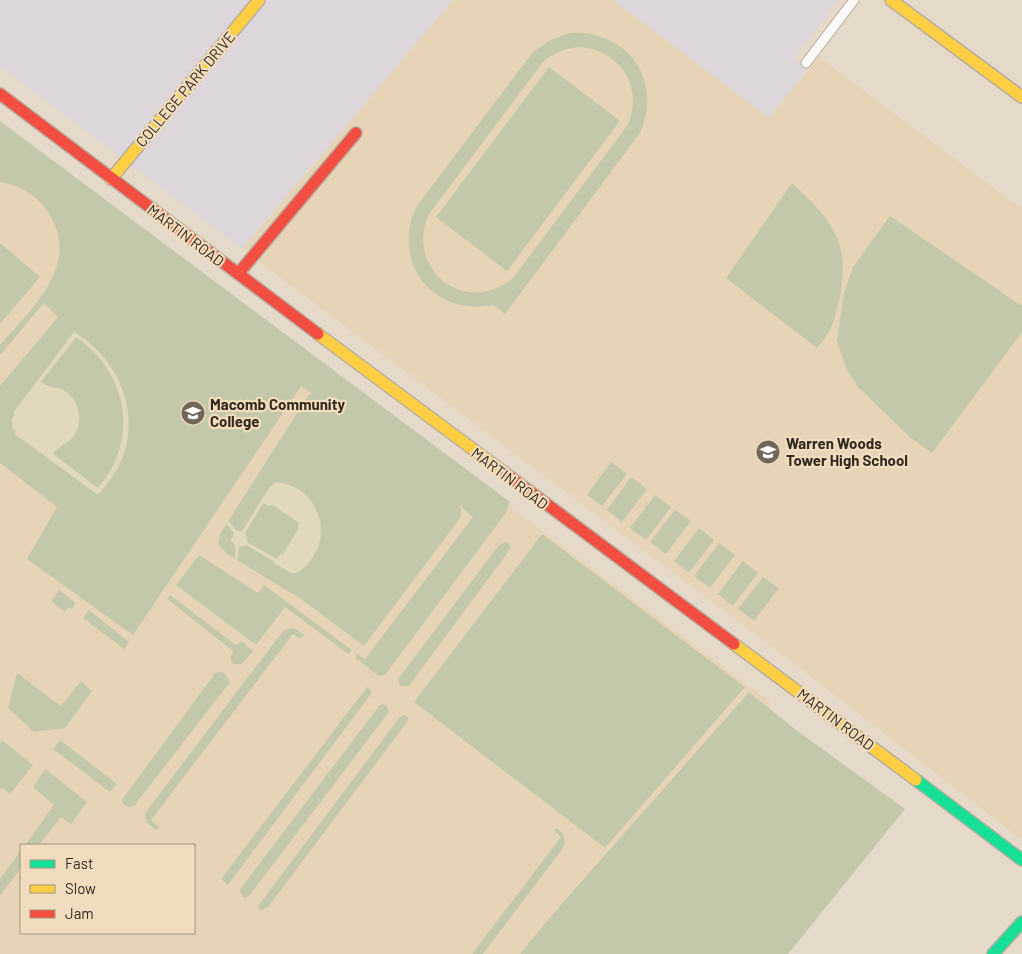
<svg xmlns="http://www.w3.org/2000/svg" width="1022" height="954" viewBox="0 0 1022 954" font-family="Barlow,sans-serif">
<rect width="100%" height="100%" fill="#e5dac9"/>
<path fill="#ddd6da" d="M0,0H453L242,249L0,66Z
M612,0H837L794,59L808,69L769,118Z"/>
<path fill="#e7d4b7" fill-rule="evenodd" d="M453,0H613L769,118L819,57L1022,209V840L784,656L242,249Z
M0,124L772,703L543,954H0ZM21,845H194V933H21Z"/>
<path fill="#c4c8aa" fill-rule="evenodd" d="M570,33C628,30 663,80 640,133L505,314L493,305C433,317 391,263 416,207L533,52L550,40ZM581,47C622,52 644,88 627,126L513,278C466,317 404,270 429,214L543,62C554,53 566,48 581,47Z
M549,67L620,121L507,271L436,217Z
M0,121L510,502L505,514L385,675L379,676L355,658L357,654L365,659L473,517L458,504L461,509V517L364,646L301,599L227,554L218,544L220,534L308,396L313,394L301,386L133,635L27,559L57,507L0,463V386L58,317L44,303L0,355V345C32,308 82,265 48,212C37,195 19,185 0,182Z
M792,183C809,199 826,214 836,235C849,262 841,307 829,332C826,338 821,343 817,348L726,278Z
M890,216L1022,306V332L932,453L911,438L858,387L846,368L837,341L844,292L853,267Z
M0,243L40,277L0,324Z
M611,462L627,474L602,506L587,495Z
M631,477L647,489L622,522L607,510Z
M655,495L671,507L646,540L630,528Z
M675,510L691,521L666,554L650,542Z
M699,528L714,540L689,573L674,561Z
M542,534L745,687L605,848L414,702Z
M505,542L509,543L511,547L508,552L409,686H400L398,679L499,545Z
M719,543L735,555L710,588L694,576Z
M199,555L258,593L264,585L352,650L348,654L285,607L256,645L176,585Z
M743,561L758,573L733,606L718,594Z
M763,577L779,588L754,621L738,609Z
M59,590L76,603L72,609L69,607L65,612L51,601Z
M170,595L236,645L242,641L253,651L242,664H233L230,658L233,651L167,599Z
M89,610L129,642L124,649L83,618Z
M291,628L296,629L304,635L300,639L293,634L151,820L159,827L156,830L146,822L145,813L283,631Z
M216,672H222L226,675L230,682L134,806L129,807L124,805L122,801L124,797Z
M17,673L61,706L81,681L92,691L65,728L34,732L8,708Z
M367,687L371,690V694L228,885L221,879Z
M749,692L796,730L905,809L788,954H520L552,915Z
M382,704L386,705L389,712L249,896L244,898L240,892L241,888L379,706Z
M404,715L408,717V721L268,907L260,911L258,906L400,717Z
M2,740L33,765L10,794L2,788L0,789V743Z
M60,740L117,784L110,792L53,749Z
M45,769L87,802L71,824L61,817L39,845H25L54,805L33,787Z
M556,828L563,834L565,842L563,848L483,954H472L561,837L554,830Z
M21,850V868L0,896V879Z"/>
<path fill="#e2d8bc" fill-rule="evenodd" d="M74,332C118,358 141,411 122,459C116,473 107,484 98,495L15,434L16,431L12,428V418L15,414L13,413ZM76,337C128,373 140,439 98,488L53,454C58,446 68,444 74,436C84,421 79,398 63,390C55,387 48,387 41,382Z
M276,482C315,485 334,530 311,560C306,566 301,572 293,574L274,563L273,561L246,545L239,547L237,560L235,558L236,547L231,540L234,533L226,523L228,521L237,531H242L269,488ZM263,503L269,506L272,505L298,522L299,528L283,554H280L277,559L247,542V537L245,533Z"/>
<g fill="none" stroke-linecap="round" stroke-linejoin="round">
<defs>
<path id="street" d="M806,63L854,0"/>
<path id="fast" d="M916,780L1022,860
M993,954L1022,922"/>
<path id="slow" d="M891,0L1022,97
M111,179L259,0
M318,334L505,473
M734,644L916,780"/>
<path id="jam" d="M0,94L318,334
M238,274L356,133
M505,473L734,644"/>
</defs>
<use href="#street" stroke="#b6ada0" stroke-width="11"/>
<use href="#fast" stroke="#b6ada0" stroke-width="14"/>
<use href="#slow" stroke="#b6ada0" stroke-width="14"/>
<use href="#jam" stroke="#b6ada0" stroke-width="14"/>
<use href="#street" stroke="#fbf9f7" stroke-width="9"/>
<use href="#fast" stroke="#16e098" stroke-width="11"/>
<use href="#slow" stroke="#ffcf43" stroke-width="11"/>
<use href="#jam" stroke="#f24e42" stroke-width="11"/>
</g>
<defs>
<symbol id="university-disc" viewBox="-11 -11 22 22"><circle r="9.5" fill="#706759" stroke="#f1dcbd"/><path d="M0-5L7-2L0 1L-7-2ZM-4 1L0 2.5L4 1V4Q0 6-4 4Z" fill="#fff"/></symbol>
<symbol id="school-disc" viewBox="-11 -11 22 22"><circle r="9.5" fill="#706759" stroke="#f1dcbd"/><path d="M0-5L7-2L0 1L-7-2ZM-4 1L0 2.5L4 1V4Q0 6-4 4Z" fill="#fff"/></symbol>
</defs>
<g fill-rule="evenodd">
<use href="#university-disc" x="179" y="399" width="28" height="28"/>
<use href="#school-disc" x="754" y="438" width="28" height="28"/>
</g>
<g text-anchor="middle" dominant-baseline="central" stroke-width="4.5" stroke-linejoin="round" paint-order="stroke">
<g font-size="15" fill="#31291d" stroke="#f1dcbd">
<text transform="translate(185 89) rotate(-50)">COLLEGE PARK DRIVE</text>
<text transform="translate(186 235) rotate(37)">MARTIN ROAD</text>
<text transform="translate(510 478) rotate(37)">MARTIN ROAD</text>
<text transform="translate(836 719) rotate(37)">MARTIN ROAD</text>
</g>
<g font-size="15" font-weight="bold" fill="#31291d" stroke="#f1dcbd" text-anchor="start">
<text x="210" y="404">Macomb Community<tspan x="210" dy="17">College</tspan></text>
<text x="786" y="443">Warren Woods<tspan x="786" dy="17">Tower High School</tspan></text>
</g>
</g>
<rect x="20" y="844" width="175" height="90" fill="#f1dcbd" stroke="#a4947d"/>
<rect x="30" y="860" width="25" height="8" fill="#16e098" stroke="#a4947d"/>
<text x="65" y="869" font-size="15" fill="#31291d">Fast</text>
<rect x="30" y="885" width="25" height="8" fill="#ffcf43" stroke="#a4947d"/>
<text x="65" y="894" font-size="15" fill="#31291d">Slow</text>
<rect x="30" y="910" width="25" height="8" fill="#f24e42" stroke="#a4947d"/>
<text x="65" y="919" font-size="15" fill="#31291d">Jam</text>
</svg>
